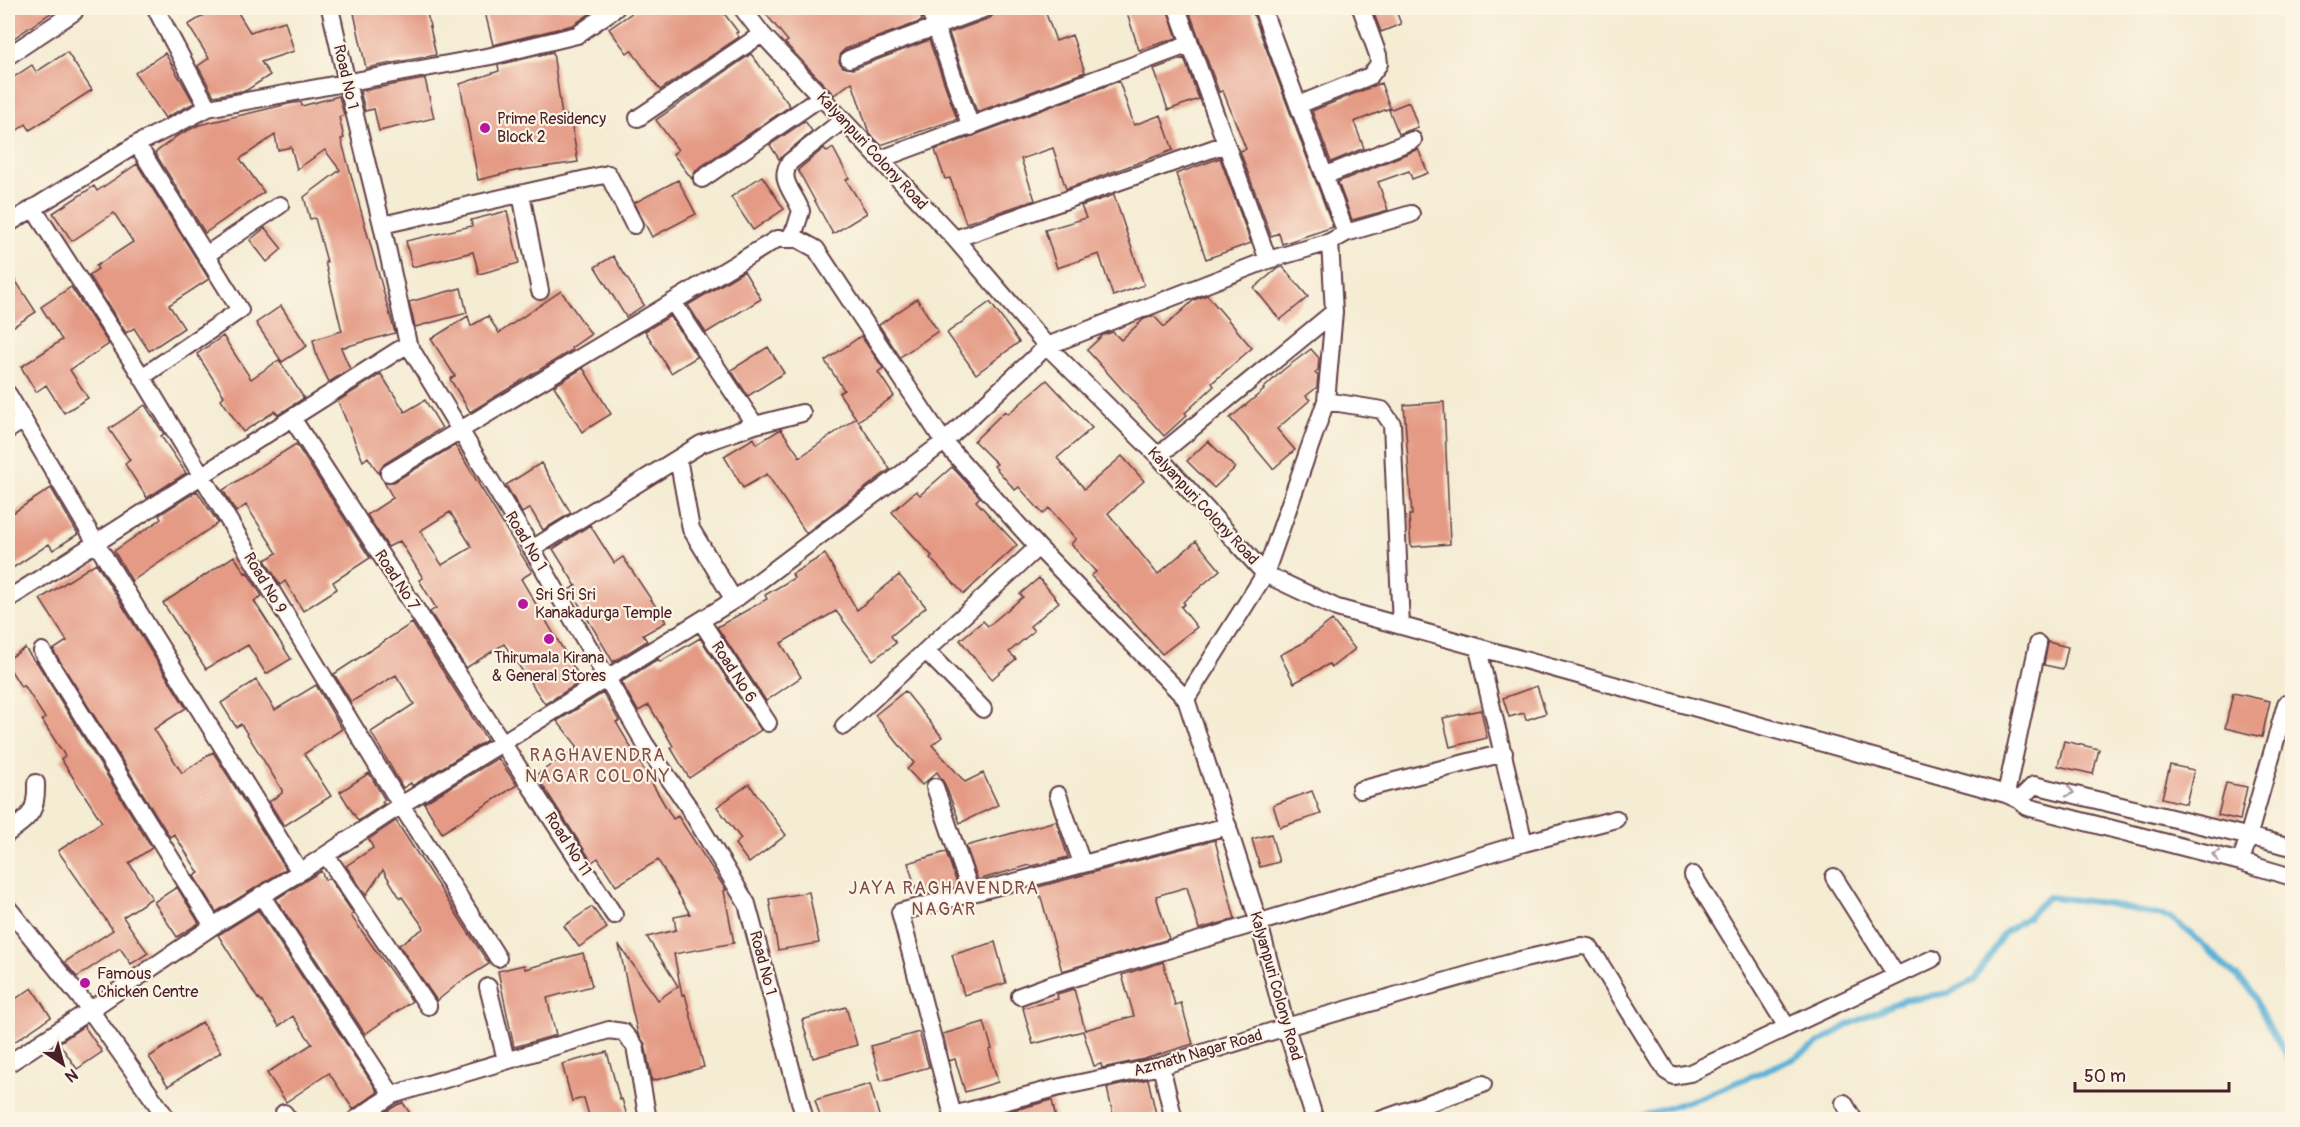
<svg xmlns="http://www.w3.org/2000/svg" width="2300" height="1127" viewBox="0 0 2300 1127" font-family="Pangolin,sans-serif">
<rect width="100%" height="100%" fill="#fcf5e5"/>
<filter id="ink" filterUnits="userSpaceOnUse"><feTurbulence type="fractalNoise" baseFrequency=".0167" numOctaves="2"/><feDisplacementMap in="SourceGraphic" scale="12" xChannelSelector="R" yChannelSelector="G"/><feConvolveMatrix kernelMatrix="1 2 1 2 8 2 1 2 1" color-interpolation-filters="sRGB"/></filter>
<filter id="wash" filterUnits="userSpaceOnUse"><feTurbulence type="fractalNoise" baseFrequency=".008" numOctaves="4" result="noise"/><feDisplacementMap in="SourceGraphic" scale="24" xChannelSelector="R" yChannelSelector="G"/><feGaussianBlur stdDeviation="1.35" result="paint"/><feColorMatrix in="noise" values="0 0 0 0 0 0 0 0 0 0 0 0 0 0 0 0 0 1.4 0 .05"/><feComposite in="paint" operator="in"/></filter>
<g filter="url(#wash)">
<rect width="100%" height="100%" fill="#f4ecd3"/>
<g fill="none" stroke-linecap="round" stroke-linejoin="round">
<path stroke="#59b0d6" stroke-width="6" d="M1631,1120L1701,1097L1795,1058L1848,1025L1903,1000L1949,993L1974,980L2004,933L2027,917L2048,897L2104,903L2171,918L2197,939L2251,990L2270,1028L2292,1065"/>
</g>
<g id="blocks">
<path fill="#e49a84" fill-rule="evenodd" d="M8,8H58L8,42Z
M216,8H235L250,32L285,21L294,51L261,62L270,75L247,90L214,96L198,66L209,58L188,25Z
M381,8H426L436,55L366,68L354,13Z
M484,8H598L573,25L493,45Z
M639,8H720L738,32L736,33L739,37L660,90L631,50L627,53L609,29Z
M761,8H919L922,21L845,49L841,53L839,62L843,67L853,69L929,40L957,119L881,145L869,133L852,82L834,95L787,45L785,43L788,41Z
M996,8H1044L1056,41L1072,35L1085,72L977,112L949,33L990,18L994,14Z
M1142,8H1167L1177,38L1139,50L1127,13Z
M1188,8H1251L1333,227L1282,244L1279,233L1271,236L1240,151L1246,149L1223,91L1219,92Z
M1384,8H1395L1401,24L1381,32L1373,11Z
M67,52L92,90L30,130L26,124L8,137V81L32,65L36,72Z
M553,52L562,116L570,115L578,162L515,171L478,180L460,84L499,71L498,65Z
M165,53L194,103L165,118L135,73Z
M751,54L790,106L696,170L692,179L673,154L678,150L656,120Z
M1184,58L1199,99L1168,110L1154,69Z
M425,79L434,118L379,131L374,109L365,111L360,91Z
M1119,81L1134,125L1161,115L1173,150L1066,189L1053,148L1021,159L1035,200L966,223L950,178L945,179L935,150Z
M1381,83L1390,108L1354,122L1364,148L1331,162L1312,111Z
M339,96L344,115L339,117L344,138L341,139L395,333L341,348L350,369L329,382L317,357L313,340L342,331L325,262H327L315,218L310,219L304,197L340,170L325,150L297,169L291,147L278,150L275,135L240,159L264,192L205,233L155,153L177,136L199,125L288,104L301,102L302,106Z
M1409,102L1418,127L1399,134L1389,110Z
M805,121L812,131L779,159L770,145Z
M824,148L827,152L833,148L849,178L846,180L867,213L833,234L798,170Z
M1418,149L1428,173L1412,179L1409,171L1378,182L1388,210L1352,220L1338,182Z
M1220,158L1251,243L1206,259L1176,174Z
M137,164L209,279L169,305L184,328L149,351L134,328L126,333L89,275L98,269L96,266L133,242L114,213L72,241L53,213L94,186L97,191Z
M762,176L784,209L753,230L731,197Z
M678,180L696,214L652,237L634,203Z
M1114,195L1144,285L1113,296L1099,254L1057,268L1045,230L1086,218L1081,206Z
M507,211L519,263L479,274L473,252L412,267L406,241L472,226L471,220Z
M265,228L282,249L267,262L250,240Z
M613,256L644,305L626,317L595,267Z
M1283,267L1308,297L1280,320L1254,288L1278,268Z
M8,269L36,312L8,330Z
M744,271L761,299L706,333L688,305Z
M71,287L109,344L70,370L88,398L64,413L46,385L36,392L21,367L62,340L41,307Z
M461,288L467,313L415,327L409,302Z
M561,291L591,334L571,348L572,350L470,412L450,379L455,376L431,339L468,316L471,326L488,316L499,333Z
M1207,295L1252,348L1212,383L1214,386L1185,413L1187,415L1164,436L1087,350L1103,335L1113,332L1121,340L1144,319L1154,316L1164,327L1194,300Z
M917,299L938,331L900,357L879,325Z
M990,302L1019,342L976,374L947,333Z
M281,306L307,346L282,362L256,323Z
M670,316L697,357L671,373L645,331Z
M223,336L251,379L279,360L304,398L278,415L275,411L243,432L221,399L224,396L197,354Z
M861,336L883,368L878,372L894,396L858,421L890,469L806,533L767,474L743,488L724,456L754,438L757,444L781,429L800,457L856,418L839,393L844,390L825,361Z
M768,347L784,373L748,396L731,370Z
M1311,349L1319,358L1318,370L1315,373L1318,376L1317,387L1306,396L1310,400L1277,429L1295,450L1273,469L1230,418L1264,390L1263,389L1283,370Z
M583,368L611,414L582,432L554,386Z
M381,374L405,412L425,400L442,428L384,464L379,474L368,457L363,461L338,401Z
M1047,380L1092,428L1057,458L1083,487L1084,489L1122,456L1144,481L1108,513L1155,571L1158,574L1196,541L1220,570L1183,602L1185,604L1181,607L1197,627L1162,654L1091,576L1096,572L1071,544L1076,539L1049,508L1043,514L1019,487L1015,490L994,466L997,464L974,441L1005,411L1008,414Z
M1444,402L1450,544L1411,547L1409,515H1412L1404,405Z
M145,405L164,434L161,436L186,473L147,498L125,464L130,460L109,429Z
M1208,441L1235,468L1214,488L1187,461Z
M296,444L370,558L333,582L337,589L303,611L285,581L280,585L265,560L277,553L246,505L236,512L223,490Z
M455,445L532,572L521,579L582,681L545,704L504,644L466,668L430,612L436,608L419,580L423,578L400,541L388,547L367,515L393,498L384,482H394ZM450,512L472,547L442,565L420,531Z
M541,463L571,513L543,530L530,508L522,513L506,485Z
M952,467L980,497L976,501L1017,545L964,594L930,558L932,556L892,512L916,491L920,495Z
M51,488L78,534L53,550L49,544L8,571V516Z
M197,491L218,523L132,581L114,551L161,519L159,515Z
M590,525L614,563L623,557L666,622L643,635L647,641L613,662L570,589L576,586L553,549Z
M825,554L857,610L899,575L926,607L891,636L896,643L873,660L836,611L781,643L801,677L766,701L717,627L767,599L765,595L794,578L792,574Z
M234,556L245,573L247,572L262,596L254,601L291,659L266,674L248,645L206,669L163,603Z
M96,563L186,708L154,729L182,773L213,752L286,869L216,912L194,876L199,873L174,834L170,837L53,650L67,641L40,599Z
M1039,578L1059,602L1030,626L1034,631L1009,652L1016,659L992,679L960,640L983,621L988,626L1023,597L1020,594Z
M1332,620L1355,649L1332,667L1329,664L1294,683L1280,655L1301,644Z
M412,623L487,740L412,786L411,783L403,788L371,732L414,704L396,675L351,702L334,674Z
M700,638L761,730L689,778L671,748L673,746L649,705L638,711L621,682L658,659L660,662Z
M2048,642L2068,647L2063,669L2044,665Z
M25,648L35,662L36,661L152,848L129,863L152,898L123,917L148,953L131,964L120,948L77,977L65,962L113,930L58,851L102,822L61,759L65,756L42,720L45,718L24,685L21,687L8,666V659Z
M256,680L275,710L316,685L342,729L304,754L331,796L284,826L269,802L282,793V790L241,724L236,727L221,703Z
M1537,686L1546,713L1526,720L1524,713L1509,717L1503,698Z
M905,691L942,737L932,745L965,782L983,773L998,805L960,823L945,784L937,772L922,785L907,769L914,763L875,715Z
M603,693L619,721L616,722L656,790L673,819L678,816L726,890L724,891L734,943L674,954L682,995L685,994L704,1067L652,1081L645,1044L638,1034L632,1009L619,945L658,1000L678,986L647,937L676,930L674,917L690,914L658,860L616,886L598,858L592,862L536,775L578,747L557,721Z
M2233,693L2270,701L2262,737L2225,728Z
M1481,710L1487,738L1450,747L1443,718Z
M2064,741L2099,749L2093,774L2058,766Z
M498,758L517,785L442,833L424,803Z
M2170,765L2194,770L2186,804L2162,798Z
M369,773L385,800L382,802L384,804L358,821L340,792Z
M2226,783L2247,787L2240,820L2218,815Z
M749,784L786,835L749,863L735,844L741,839L717,807Z
M1312,791L1321,814L1280,827L1273,805Z
M396,821L489,964L460,982L437,1001L399,945L424,928L402,897L400,898L383,870L366,895L346,866L373,848L369,839Z
M1056,821L1068,857L1032,866L1030,865L978,880L966,846Z
M1271,834L1279,862L1260,867L1252,839Z
M1215,840L1235,919L1199,929L1187,887L1156,896L1169,939L1062,971L1038,887Z
M946,852L958,886L918,896L908,863Z
M321,871L325,880L329,878L353,913L351,916L412,1001L365,1034L276,899Z
M177,887L199,923L177,937L154,902Z
M809,892L819,943L778,950L769,899Z
M592,907L607,928L579,947L564,926Z
M258,910L378,1092L353,1109L329,1073L286,1102L267,1073L312,1044L293,1016L279,1026L259,998L258,999L218,935Z
M995,942L1006,983L964,995L952,955Z
M583,953L592,986L547,998L556,1035L514,1047L498,971L524,965L525,969Z
M1163,962L1175,1005L1181,1003L1193,1044L1144,1059L1102,1068L1101,1064L1094,1066L1083,1031L1033,1044L1023,1008L1058,999L1057,994L1074,989L1085,1030L1134,1016L1122,975Z
M32,988L51,1017L8,1046V1004Z
M846,1007L857,1045L813,1058L802,1020Z
M202,1022L221,1052L168,1086L149,1057Z
M984,1022L992,1049L989,1050L998,1082L965,1092L955,1059L949,1061L943,1034Z
M84,1026L102,1052L77,1069L59,1043Z
M919,1032L929,1067L881,1081L871,1046Z
M607,1052L620,1100L622,1099L628,1119H590L584,1098L572,1101L562,1064Z
M1148,1079L1156,1114L1133,1119H1114L1107,1088Z
M870,1084L880,1119H821L815,1100Z
M1052,1100L1056,1119H984V1118Z
M403,1103L414,1119H374L397,1105Z"/>
</g>
</g>
<g filter="url(#ink)">
<use href="#blocks" fill-opacity="0" stroke="#643e44" stroke-width="1.5"/>
<g fill="none" stroke-linecap="round" stroke-linejoin="round">
<defs>
<path id="street" d="M330,8L347,83L382,225L408,344L532,549L645,744L688,806L747,904L805,1120
M742,8L762,34L955,239L1047,346L1158,456L1265,574L1337,608L2006,794L2019,800L2027,807L2241,862L2292,877
M929,8L971,127
M1177,8L1268,260
M1262,8L1346,233
M157,11L208,108
M8,56L74,12V8
M849,59L986,8
M1298,105L1370,76L1379,64L1378,55L1361,8
M638,118L762,34
M137,144L240,310L142,377
M881,159L1190,44
M1324,176L1413,140
M702,179L821,97
M521,194L540,291
M33,208L142,377L401,805L498,958
M8,224L137,144L208,108L491,56L577,35L616,8
M382,225L608,174L634,225
M789,239L796,227L801,211C795,193 777,180 790,162L843,120
M955,239L1226,144
M206,255L280,205
M673,302L755,425
M8,394L96,543L300,872
M1326,401L1382,410L1392,424L1401,626
M292,418L614,915
M8,430L23,420
M1158,456L1334,312
M678,458L691,529L734,600
M389,473L777,239H798L816,249L944,442L1038,547L1186,699L1259,923L1286,1027L1315,1120
M532,549L701,444L755,425L802,413
M8,599L408,344
M701,621L768,723
M1478,649L1524,843
M42,651L213,926
M926,651L983,709
M1186,699L1265,574L1326,401L1334,312L1330,242
M844,726L1038,547
M935,787L971,893
M1360,790L1504,753
M2006,794L2038,644
M1058,795L1082,863
M2019,800L2034,785L2292,847
M8,833C30,816 37,813 36,783
M326,855L428,1006
M2241,862L2286,704
M1693,875L1787,1027
M1834,877L1896,975
M261,895L392,1095
M8,908L90,1010L168,1120
M488,987L506,1060
M1020,996L1050,985L1524,843L1616,819
M8,1064L90,1010L213,926L300,872L401,805L734,600L944,442L1047,346L1268,260L1330,242L1346,233L1411,214
M1161,1066L1174,1120
M1844,1103L1854,1120
M284,1113L289,1120
M953,1115L1056,1088L1161,1066L1286,1027L1520,960L1581,946L1589,947L1596,957L1666,1071L1674,1076L1690,1073L1932,959
M355,1120L392,1095L609,1030L623,1032L635,1046L648,1120
M954,1120L900,912L1228,826
M1380,1120L1483,1084"/>
</defs>
<use href="#street" stroke="#643e44" stroke-width="20"/>
<use href="#street" stroke="#fff" stroke-width="16"/>
</g>
<defs><path id="oneway-chevron" d="M-2-3.5L2.5 0L-2 3.5" fill="none" stroke-width="1.6" stroke-linecap="round" stroke-linejoin="round" transform="scale(1.5)"/></defs>
<g stroke="#ae9aa0">
<use href="#oneway-chevron" transform="translate(2070 792) rotate(13)"/>
<use href="#oneway-chevron" transform="translate(2216 855) rotate(-166)"/>
</g>
</g>
<g fill="#b5179e" stroke="#fcf5e5" stroke-width="2">
<circle cx="485" cy="128" r="6"/>
<circle cx="523" cy="604" r="6"/>
<circle cx="549" cy="639" r="6"/>
<circle cx="85" cy="983" r="6"/>
</g>
<g text-anchor="middle" dominant-baseline="central" stroke-width="4.5" stroke-linejoin="round" paint-order="stroke">
<g font-size="16" fill="#4a1f2b" stroke="#fcf5e5">
<text transform="translate(346 77) rotate(77)">Road No 1</text>
<text transform="translate(872 151) rotate(47)">Kalyanpuri Colony Road</text>
<text transform="translate(1203 506) rotate(47)">Kalyanpuri Colony Road</text>
<text transform="translate(526 541) rotate(59)">Road No 1</text>
<text transform="translate(397 580) rotate(57)">Road No 7</text>
<text transform="translate(265 583) rotate(59)">Road No 9</text>
<text transform="translate(734 672) rotate(57)">Road No 6</text>
<text transform="translate(568 844) rotate(57)">Road No 11</text>
<text transform="translate(763 963) rotate(75)">Road No 1</text>
<text transform="translate(1276 986) rotate(74)">Kalyanpuri Colony Road</text>
<text transform="translate(1198 1053) rotate(-16)">Azmath Nagar Road</text>
</g>
<g font-size="16" fill="#4a1f2b" stroke="#fcf5e5" text-anchor="start">
<text x="497" y="119">Prime Residency<tspan x="497" dy="18">Block 2</tspan></text>
<text x="535" y="595">Sri Sri Sri<tspan x="535" dy="18">Kanakadurga Temple</tspan></text>
<text x="549" y="658" text-anchor="middle">Thirumala Kirana<tspan x="549" dy="18">&amp; General Stores</tspan></text>
<text x="97" y="974">Famous<tspan x="97" dy="18">Chicken Centre</tspan></text>
</g>
<g font-size="18" letter-spacing="1.5" fill="#804a4a" stroke="#fcf5e5">
<text x="598" y="755">RAGHAVENDRA<tspan x="598" dy="21">NAGAR COLONY</tspan></text>
<text x="944" y="888">JAYA RAGHAVENDRA<tspan x="944" dy="21">NAGAR</tspan></text>
</g>
</g>
<rect width="2300" height="1127" fill="none" stroke="#fcf5e5" stroke-width="30"/>
<g transform="translate(63 1064) rotate(144)" stroke="#fcf5e5" stroke-width="4.5" paint-order="stroke">
<path d="M0-4.5L10 22L0 15L-10 22Z" fill="#4a1f2b"/>
<text y="-9" font-size="16" font-weight="bold" text-anchor="middle" fill="#4a1f2b">N</text>
</g>
<path d="M2075 1082v9h154v-9" fill="none" stroke="#4a1f2b" stroke-width="3"/>
<text x="2084" y="1082" font-size="18" fill="#4a1f2b" stroke="#fcf5e5" stroke-width="4.5" paint-order="stroke">50 m</text>
</svg>
